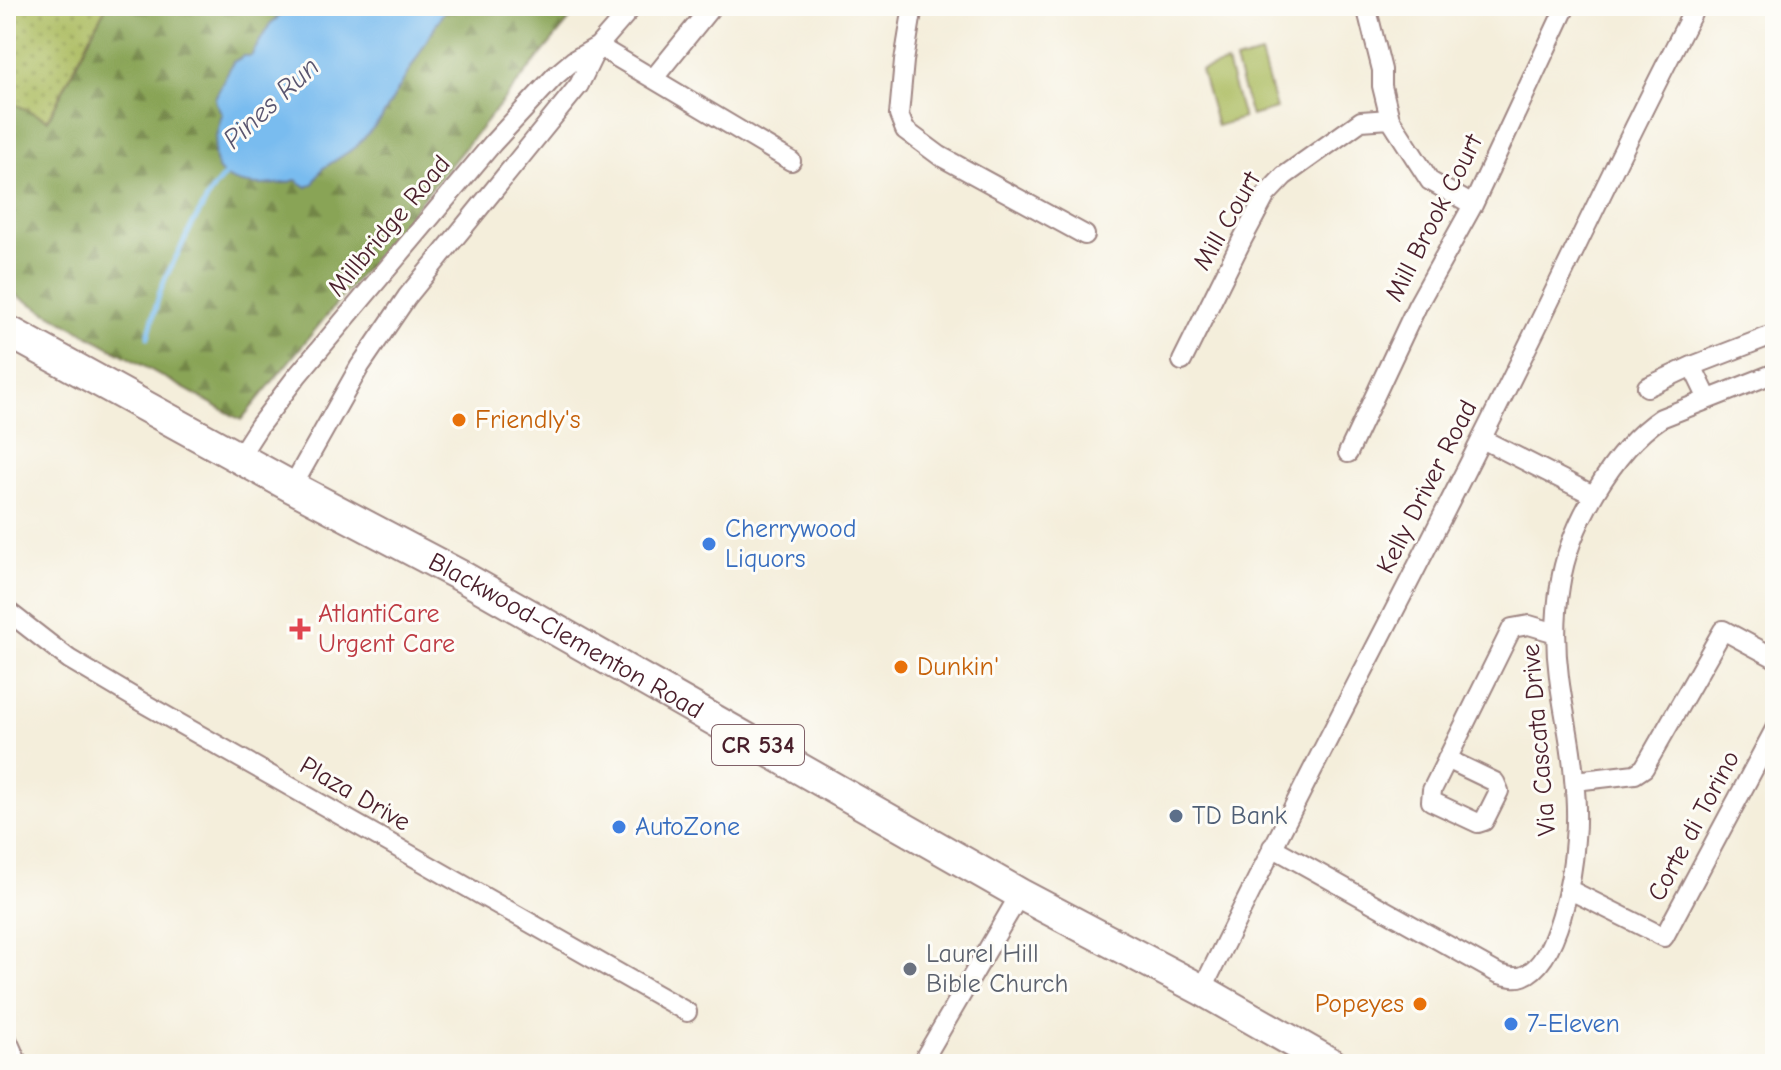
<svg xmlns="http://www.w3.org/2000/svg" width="1781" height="1070" viewBox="0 0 1781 1070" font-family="'Comic Neue',sans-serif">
<defs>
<pattern id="grass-dots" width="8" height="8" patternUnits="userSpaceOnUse" patternTransform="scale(2)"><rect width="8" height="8" fill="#acbc60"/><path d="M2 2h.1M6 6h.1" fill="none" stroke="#8e984f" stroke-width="1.8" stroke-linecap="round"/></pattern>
<pattern id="forest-firs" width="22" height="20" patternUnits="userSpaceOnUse" patternTransform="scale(2)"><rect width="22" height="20" fill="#89a456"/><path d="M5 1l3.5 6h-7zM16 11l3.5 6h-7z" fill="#728547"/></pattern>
</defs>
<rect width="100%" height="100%" fill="#fdfcf7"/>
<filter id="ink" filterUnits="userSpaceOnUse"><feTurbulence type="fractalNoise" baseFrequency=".0125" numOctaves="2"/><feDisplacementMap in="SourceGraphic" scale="16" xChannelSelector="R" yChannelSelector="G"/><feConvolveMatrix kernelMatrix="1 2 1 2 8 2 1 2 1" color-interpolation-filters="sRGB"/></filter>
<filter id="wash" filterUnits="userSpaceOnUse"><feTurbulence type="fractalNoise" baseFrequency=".006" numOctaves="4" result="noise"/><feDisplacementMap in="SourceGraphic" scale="32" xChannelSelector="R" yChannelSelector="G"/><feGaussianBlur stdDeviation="1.8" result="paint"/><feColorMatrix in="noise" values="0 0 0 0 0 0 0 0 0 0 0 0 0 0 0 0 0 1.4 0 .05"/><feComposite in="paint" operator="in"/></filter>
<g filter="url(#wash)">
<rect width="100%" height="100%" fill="#f4eedb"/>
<path fill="url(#grass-dots)" stroke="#7b6e46" stroke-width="2" d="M6,6H106L47,121L6,122Z"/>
<path fill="url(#forest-firs)" stroke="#6a6240" stroke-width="2" d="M106,6H581L241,420L6,290V122L15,104L48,120Z"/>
<path fill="#acbc60" stroke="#7b6e46" stroke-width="2" d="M1261,54L1276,109L1251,116L1235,61Z
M1227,63L1243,118L1217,126L1201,70Z"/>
<path fill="#79bcef" stroke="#626e8d" stroke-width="2" d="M292,6H447L381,119L356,147L322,169L313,184L307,187L296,180C276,187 225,190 216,164C211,148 218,129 222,114L216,103L215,98L233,62L244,56H251L270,24Z"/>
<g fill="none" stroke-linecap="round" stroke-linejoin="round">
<path stroke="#79bcef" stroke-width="5" d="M148,337L159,295L165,279L191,227L213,189L229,170"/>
</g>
</g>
<g filter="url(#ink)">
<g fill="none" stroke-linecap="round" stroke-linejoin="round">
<defs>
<path id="street" d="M913,6L904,61L899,115L905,130L940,156L1085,235
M1366,6L1382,70V86L1390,119L1430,181L1473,205
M598,46L791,161
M653,79L712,6
M1182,361L1242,240L1266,195L1284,176L1361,121L1390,119
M1647,387L1692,366
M1708,399L1692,366L1775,334
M1482,439L1593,495
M1348,453L1417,306L1473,205L1566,6
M239,457L259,426L297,376L493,143L555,76L574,60L598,46L633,6
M292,487L360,366L407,297L579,85L598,46
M6,610L69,659L145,704L687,1012
M1447,759L1495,782L1499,791L1484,821L1478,823L1431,801L1432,790L1512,628L1529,625L1556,633
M1575,781L1635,774L1644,768L1723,630L1775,658
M1272,847L1499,974C1507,976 1515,979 1523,976C1559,962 1573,874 1575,839C1577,820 1576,798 1574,779C1572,744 1563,711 1559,677C1555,646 1555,616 1560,586C1568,528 1613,450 1661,418L1775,373
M1568,889L1664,937L1775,729
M1202,990C1292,805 1389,624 1481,440C1554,296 1621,149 1696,6
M6,1037L18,1064
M921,1064L1020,894"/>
<g id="primary">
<path id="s1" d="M6,330L292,487L463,577L1020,894L1202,990L1332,1064"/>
</g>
</defs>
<use href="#street" stroke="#9f8683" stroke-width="22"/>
<use href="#primary" stroke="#9f8683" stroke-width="34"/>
<use href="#street" stroke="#fff" stroke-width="18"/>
<use href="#primary" stroke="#fff" stroke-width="30"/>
</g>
</g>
<g fill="#e8710a" stroke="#fdfcf7" stroke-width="3">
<circle cx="459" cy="420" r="8"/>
<circle cx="901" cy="667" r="8"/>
<circle cx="1420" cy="1004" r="8"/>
</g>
<g fill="#3f7fe0" stroke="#fdfcf7" stroke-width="3">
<circle cx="709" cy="544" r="8"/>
<circle cx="619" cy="827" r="8"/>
<circle cx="1511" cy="1024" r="8"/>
</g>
<path fill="#e0444e" stroke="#fdfcf7" stroke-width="3" d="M296 617h8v8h8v8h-8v8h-8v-8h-8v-8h8z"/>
<circle fill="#5c6f8a" stroke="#fdfcf7" stroke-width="3" cx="1176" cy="816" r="8"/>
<circle fill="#6b7280" stroke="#fdfcf7" stroke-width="3" cx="910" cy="969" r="8"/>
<g text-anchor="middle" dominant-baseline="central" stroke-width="6" stroke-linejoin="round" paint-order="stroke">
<rect fill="#fdfcf7" stroke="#806168" stroke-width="2" x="712" y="725" width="92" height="40" rx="6"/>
<g font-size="24" font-weight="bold" fill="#4a1f2b">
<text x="758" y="745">CR 534</text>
</g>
<g font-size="26" fill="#4a1f2b" stroke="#fdfcf7">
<text transform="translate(1434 218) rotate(-63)">Mill Brook Court</text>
<text transform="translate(1227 221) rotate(-60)">Mill Court</text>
<text transform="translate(389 226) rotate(-50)">Millbridge Road</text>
<text transform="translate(1427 487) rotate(-63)">Kelly Driver Road</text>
<text stroke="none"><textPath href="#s1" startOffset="638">Blackwood-Clementon Road</textPath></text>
<text transform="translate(1539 740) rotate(-95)">Via Cascata Drive</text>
<text transform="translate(355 794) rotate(30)">Plaza Drive</text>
<text transform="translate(1694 826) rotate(-62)">Corte di Torino</text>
</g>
<g font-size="26" fill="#c56008" stroke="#fdfcf7" text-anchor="start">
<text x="475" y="420">Friendly's</text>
<text x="917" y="667">Dunkin'</text>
<text x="1404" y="1004" text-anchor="end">Popeyes</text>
</g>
<g font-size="26" fill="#366cbe" stroke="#fdfcf7" text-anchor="start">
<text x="725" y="529">Cherrywood<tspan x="725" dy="30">Liquors</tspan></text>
<text x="635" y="827">AutoZone</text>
<text x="1527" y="1024">7-Eleven</text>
</g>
<g font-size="26" fill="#be3a42" stroke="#fdfcf7" text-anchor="start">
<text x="318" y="614">AtlantiCare<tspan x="318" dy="30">Urgent Care</tspan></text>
</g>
<g font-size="26" fill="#4e5e75" stroke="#fdfcf7" text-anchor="start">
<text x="1192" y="816">TD Bank</text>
</g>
<g font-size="26" fill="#5b616d" stroke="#fdfcf7" text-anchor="start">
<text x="926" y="954">Laurel Hill<tspan x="926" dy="30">Bible Church</tspan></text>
</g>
<g font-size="28" font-style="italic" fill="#5a5670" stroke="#fdfcf7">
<text transform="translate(271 103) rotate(-43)">Pines Run</text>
</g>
</g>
<rect width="1781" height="1070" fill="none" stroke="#fdfcf7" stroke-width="32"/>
</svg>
